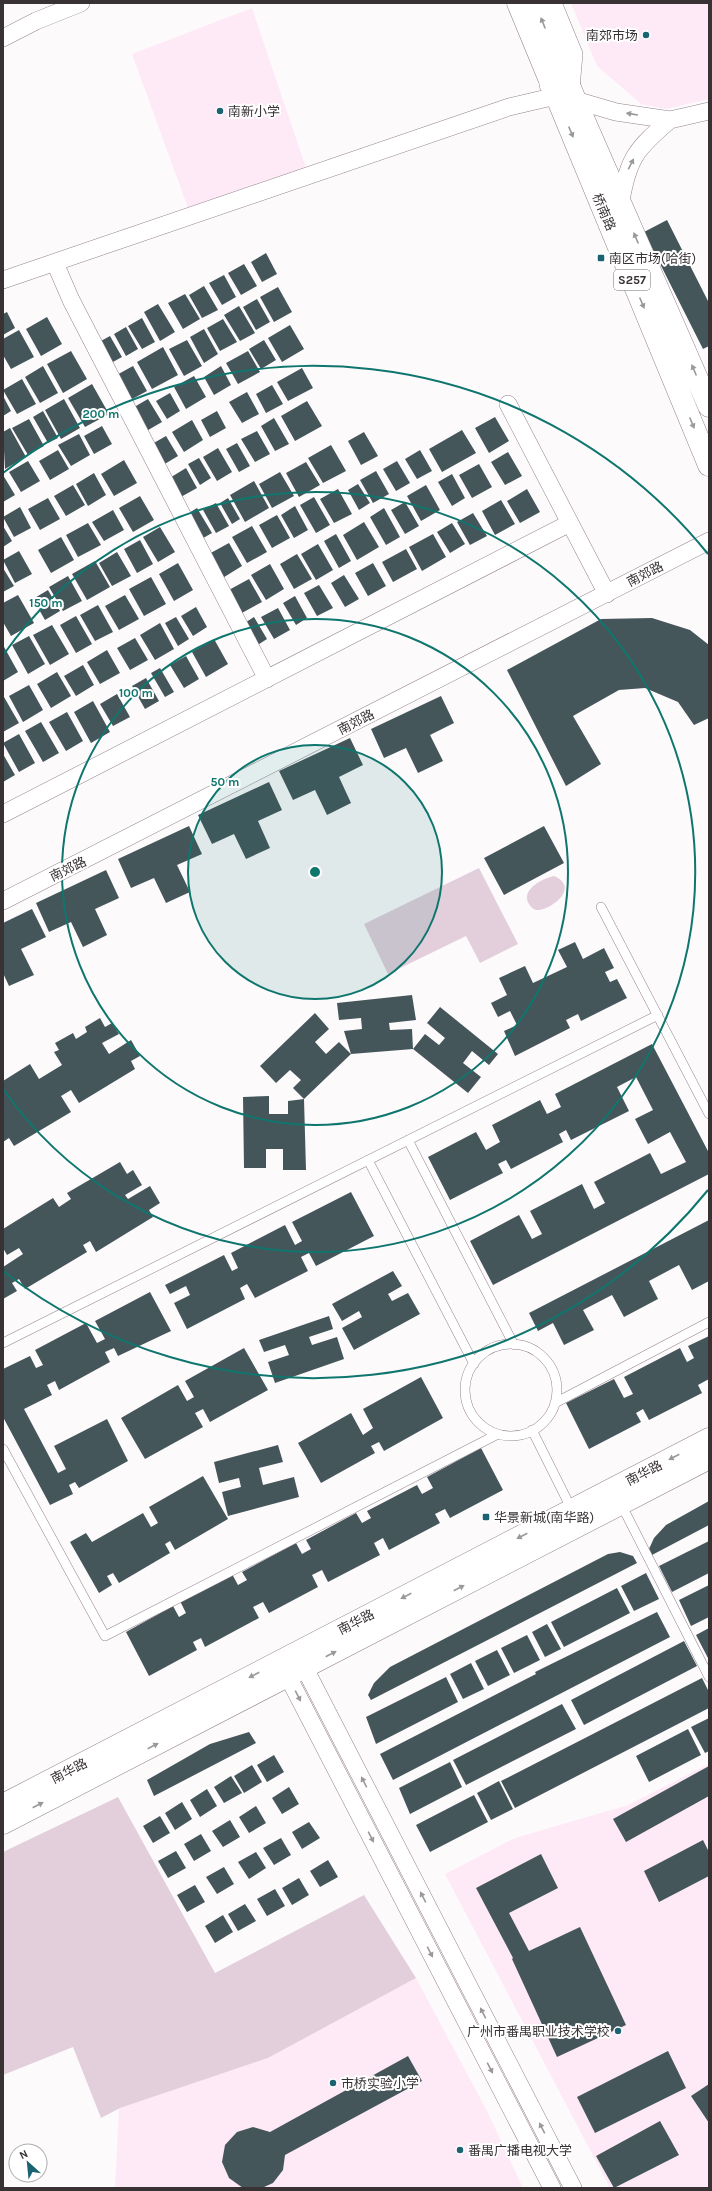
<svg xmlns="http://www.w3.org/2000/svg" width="712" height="2191" viewBox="0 0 712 2191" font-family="Karla,'Noto Sans SC',sans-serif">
<rect width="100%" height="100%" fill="#fdfafc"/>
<path fill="#feeaf6" d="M571,3H709V99L666,109L641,104L597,66Z
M252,8L306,168L188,208L132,54Z
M709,1764V2188H610L445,1874L515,1838L628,1805Z
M416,1978L487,2111L523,2188H115L119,2108L268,2058Z"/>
<path fill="#e2cfdb" d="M479,868L518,944L480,963L466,936L388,974L364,924Z
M554,876C582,888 548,912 536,910C533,909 530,906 529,904C520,890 543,878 554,876Z
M118,1797L215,1973L364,1895L416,1978L268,2058L120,2108L101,2118L73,2047L3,2075V1852Z"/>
<path fill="#45565b" d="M667,220L709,303V346L703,349L644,232Z
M266,253L277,274L262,282L251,262Z
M244,264L257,286L241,295L228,273Z
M224,275L236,297L222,305L209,283Z
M204,286L218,310L202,318L189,295Z
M278,287L292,312L274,322L260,297Z
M185,294L200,319L183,329L168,303Z
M257,299L270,322L256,330L243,307Z
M158,304L175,332L160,341L144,312Z
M239,306L255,333L240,341L224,315Z
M7,312L15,328L3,335V314Z
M47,317L62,344L41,356L26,329Z
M142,318L155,342L142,349L128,326Z
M223,319L237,342L220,351L207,328Z
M290,325L304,349L282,362L268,338Z
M126,327L138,349L126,356L114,334Z
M204,329L218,354L204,363L190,337Z
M19,330L34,357L11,369L3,355V339Z
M110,336L122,357L111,363L99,342Z
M187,340L202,366L184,376L169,349Z
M264,340L276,360L261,369L249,349Z
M163,347L178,375L152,389L137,362Z
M71,351L87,379L63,393L47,364Z
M248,351L260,372L238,384L226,363Z
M43,366L58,393L40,403L25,377Z
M133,366L147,391L127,402L113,377Z
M221,366L231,385L214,395L204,377Z
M302,368L313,388L288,401L277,382Z
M194,376L206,397L186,409L174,387Z
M22,379L36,404L17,414L3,390Z
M92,384L109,414L85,427L68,398Z
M272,385L283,404L266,413L256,394Z
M247,392L259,414L242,423L229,402Z
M170,393L180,411L167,419L156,401Z
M3,396L11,411L3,416Z
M64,399L80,428L61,439L45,410Z
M148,399L162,422L143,433L129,410Z
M307,401L322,426L295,441L281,416Z
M43,411L58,438L48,443L33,417Z
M217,411L226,428L210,437L201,420Z
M495,417L509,441L489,453L475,428Z
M274,418L289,444L275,451L261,426Z
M29,419L44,446L28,455L12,428Z
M192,420L203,440L184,452L172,432Z
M102,426L112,444L94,454L84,436Z
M10,428L26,457L5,469L3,432Z
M462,430L476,453L442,472L429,449Z
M257,431L270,454L255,462L241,439Z
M364,432L378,456L361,465L348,441Z
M79,434L90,455L71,466L58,445Z
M166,436L178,456L163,465L152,444Z
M237,443L250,466L239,472L226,449Z
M331,445L346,471L323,483L308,458Z
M218,448L232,472L217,481L203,457Z
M58,450L69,469L50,480L39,461Z
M420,450L432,471L417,479L405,459Z
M508,452L522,476L505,485L491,462Z
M199,458L211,478L200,485L188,464Z
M124,460L137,483L114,496L101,474Z
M28,461L40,481L21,492L9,472Z
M397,461L410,483L396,491L383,469Z
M306,462L320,485L299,497L286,473Z
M479,464L492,487L472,498L459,475Z
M186,468L197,488L179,498L168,479Z
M376,471L389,494L373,503L360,480Z
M280,472L294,496L272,508L259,484Z
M94,473L106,495L88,506L76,484Z
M452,474L465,498L452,506L438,482Z
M3,475L15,495L3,502Z
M254,481L269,508L245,522L230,495Z
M358,484L370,503L359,510L348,490Z
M73,485L85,505L66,516L54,496Z
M426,485L440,510L421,521L407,496Z
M338,489L352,514L334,523L320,499Z
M527,489L540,512L520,523L507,501Z
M140,496L154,520L133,532L119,508Z
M314,497L330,525L316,533L300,505Z
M48,498L60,519L40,530L28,509Z
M228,498L240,519L232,524L220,503Z
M501,500L515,524L495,535L482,511Z
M405,502L419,526L405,534L391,510Z
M216,503L229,526L216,533L203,510Z
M295,506L308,530L294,538L281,515Z
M20,507L31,528L14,537L3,517Z
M197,508L212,533L198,541L184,516Z
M384,508L400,537L386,545L370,517Z
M113,510L124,530L104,541L92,522Z
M473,513L487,536L470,545L457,522Z
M277,515L290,538L272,548L259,525Z
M364,522L379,547L357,560L343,535Z
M88,523L101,545L78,557L66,535Z
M452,523L465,544L450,553L437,532Z
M3,526L12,541L3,547Z
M252,526L267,552L247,563L232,537Z
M160,527L175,552L158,562L143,537Z
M336,534L351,561L339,568L324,541Z
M433,534L446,557L422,571L409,547Z
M61,537L74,560L51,573L38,550Z
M140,540L153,564L137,573L124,549Z
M229,543L242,566L221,579L207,555Z
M318,544L333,570L316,580L301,554Z
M406,549L417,569L393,582L382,562Z
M19,551L32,574L15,583L3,560Z
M117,552L131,576L112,586L99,563Z
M297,554L312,579L294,589L280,564Z
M95,561L110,587L87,600L72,574Z
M178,563L193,590L174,601L159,574Z
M373,563L386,586L368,596L355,573Z
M270,564L284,589L266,600L251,575Z
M3,568L14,586L3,592Z
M344,575L359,599L345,607L331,583Z
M68,576L82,601L63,611L49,587Z
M151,577L166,604L144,616L129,589Z
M249,579L262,602L240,614L227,591Z
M319,585L333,608L317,616L304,593Z
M48,590L60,611L45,620L33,599Z
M18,595L34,623L11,636L3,622V603Z
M125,595L139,619L119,630L105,606Z
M295,596L307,618L296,625L283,603Z
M98,605L113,632L95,641L80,615Z
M196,607L207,627L193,636L181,616Z
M278,608L290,630L274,639L261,617Z
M76,616L92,644L76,653L60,625Z
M176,617L189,639L178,646L165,623Z
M254,617L267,639L256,646L243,624Z
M652,618L690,630L709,645V718L694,725L678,702L645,688L619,690L573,716L601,764L566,786L507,670L601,619Z
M160,623L174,649L155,660L140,635Z
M52,625L69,654L50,665L33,635Z
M29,636L45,664L28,674L12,645Z
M135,638L148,660L130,670L117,648Z
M214,639L228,664L206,677L192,652Z
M3,645L18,672L3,681Z
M107,650L120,673L100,684L87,662Z
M186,656L199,679L184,688L170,665Z
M83,665L94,685L76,696L64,676Z
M160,668L174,692L165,697L151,673Z
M57,672L71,696L51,708L37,684Z
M146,678L159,701L145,709L132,686Z
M29,685L43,710L23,722L9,696Z
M117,694L130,717L113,726L100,704Z
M441,696L454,723L430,735L443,761L418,773L406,748L384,758L371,729Z
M4,697L19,723L3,732V698Z
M93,701L110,732L91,743L74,712Z
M67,712L83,741L66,751L49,722Z
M41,722L59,753L43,762L25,731Z
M19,734L35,763L19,772L3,743Z
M350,738L363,765L339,777L351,803L327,815L315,790L293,800L279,771Z
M3,754L15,775L3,782Z
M269,782L282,810L258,821L270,848L246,859L234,834L212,844L198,815Z
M189,826L202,854L177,865L190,892L166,903L154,878L131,888L118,859Z
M544,826L564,863L504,895L484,858Z
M106,870L119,898L95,909L107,935L83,947L71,922L49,932L36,903Z
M32,909L46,937L21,949L34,975L9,986L3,973V923Z
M575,942L583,959L604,948L614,968L605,972L610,982L617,979L627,998L581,1021L578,1014L566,1020L570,1028L515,1056L504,1031L517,1025L510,1011L498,1017L491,1003L507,995L499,978L525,966L533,983L567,967L558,950Z
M412,995L416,1020L389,1023L390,1030L412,1029L413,1049L351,1054L304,1099L293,1088L301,1080L290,1070L276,1083L260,1066L315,1013L329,1029L315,1042L326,1054L339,1042L351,1054L344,1031L362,1029L361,1018L339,1020L337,1003Z
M440,1007L498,1054L489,1065L472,1051L463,1063L481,1077L468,1093L413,1049L425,1034L439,1045L445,1038L427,1023Z
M100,1018L105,1027L112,1023L119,1034L102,1043L109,1054L131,1040L140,1056L131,1061L135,1069L79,1103L71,1090L61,1096L71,1112L14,1146L9,1138L3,1142V1081L30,1064L39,1079L62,1065L54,1052L59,1050L55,1043L73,1033L76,1039L87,1032L85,1027Z
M652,1044L709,1153V1174L493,1285L470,1241L519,1215L532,1239L542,1234L530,1211L582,1184L594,1209L605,1203L594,1182L650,1153L661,1174L686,1162L670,1132L648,1144L635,1119L653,1110L636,1077L617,1087L629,1111L571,1140L566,1130L559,1134L563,1142L511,1169L506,1160L498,1164L503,1173L450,1200L428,1157L476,1132L486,1150L500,1142L492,1125L540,1100L547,1114L561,1107L555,1094Z
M269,1096V1114H288V1101L304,1099L306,1170H283V1149H266V1168H244L243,1097Z
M120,1162L127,1174L133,1170L142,1185L125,1195L128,1199L150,1186L160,1203L149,1210L153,1217L96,1252L90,1241L83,1245L87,1252L25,1289L19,1279L12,1283L17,1291L3,1299V1267L23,1254L19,1248L7,1255L3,1248V1229L53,1198L59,1207L71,1199L67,1193Z
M351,1192L374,1236L316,1266L309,1253L301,1257L308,1271L255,1298L247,1284L240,1288L245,1299L187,1329L174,1303L190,1295L186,1286L170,1294L165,1285L224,1255L232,1271L238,1268L231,1253L285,1225L295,1245L302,1241L292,1222Z
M709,1220V1281L692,1290L679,1265L649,1281L658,1299L624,1317L612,1295L583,1310L594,1330L564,1345L553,1323L538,1331L529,1313Z
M393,1271L402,1286L388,1294L392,1301L408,1293L420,1314L354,1350L342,1328L362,1317L359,1311L342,1321L332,1304Z
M150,1292L171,1331L118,1356L114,1348L105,1352L110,1362L59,1390L55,1381L47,1385L52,1395L24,1409L58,1473L66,1469L54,1446L107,1419L128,1461L79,1488L75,1482L69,1485L73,1494L50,1505L3,1417V1369L30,1356L36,1368L43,1365L35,1350L86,1323L97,1343L105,1339L95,1321Z
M329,1316L333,1329L309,1337L312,1345L337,1337L344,1359L275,1383L268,1362L289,1355L285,1345L264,1352L259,1340Z
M709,1336V1379L698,1385L702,1393L649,1420L643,1409L636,1413L641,1422L589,1449L566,1403L614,1379L624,1398L633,1394L624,1377L680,1348L687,1362L694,1358L688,1346Z
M244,1348L268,1390L210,1422L203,1409L195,1413L203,1427L145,1459L121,1418L178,1385L187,1401L194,1397L185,1381Z
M421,1377L443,1418L384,1451L379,1442L371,1446L375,1453L321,1483L298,1443L351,1413L363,1435L373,1428L363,1409Z
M278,1445L283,1462L259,1468L263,1485L294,1477L299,1497L228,1516L222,1492L241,1487L239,1478L219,1483L214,1462Z
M481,1448L503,1490L450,1518L445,1509L435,1514L440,1523L389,1550L383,1538L374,1543L380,1555L328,1582L322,1570L312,1575L318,1587L269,1613L263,1602L253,1607L259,1618L205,1647L201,1638L193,1642L197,1650L149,1676L126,1632L173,1606L179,1617L186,1613L180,1601L232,1574L238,1585L247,1580L242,1572L296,1543L302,1554L311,1549L306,1540L356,1513L362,1523L371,1518L367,1511L417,1485L422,1494L433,1488L427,1477Z
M203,1476L228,1519L175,1550L170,1541L165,1544L170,1553L119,1583L113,1573L107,1576L112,1585L99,1593L70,1542L86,1533L92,1542L143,1513L151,1527L158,1523L149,1507Z
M709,1501V1525L652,1555L649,1549L654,1538L666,1525Z
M709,1541V1573L672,1592L659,1566Z
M620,1552L633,1556L637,1563L371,1700L368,1695L374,1683L390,1667L608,1554Z
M646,1573L659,1599L634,1611L621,1586Z
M709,1585V1617L691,1626L679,1600Z
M617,1588L630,1613L564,1647L551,1622Z
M657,1612L670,1637L393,1780L380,1754L536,1674L535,1672Z
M547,1624L561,1649L545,1657L532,1632Z
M709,1628V1660L696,1635Z
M527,1635L540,1660L514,1673L501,1648Z
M684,1641L697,1666L584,1725L571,1700Z
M497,1650L510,1675L488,1686L475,1661Z
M471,1663L484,1689L463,1699L450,1674Z
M446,1677L458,1702L376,1744L366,1717Z
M702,1678L709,1692V1708L515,1808L501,1781Z
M562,1704L576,1729L466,1785L453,1760Z
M709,1718V1751L705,1753L691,1727Z
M688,1729L701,1755L649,1782L636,1756Z
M249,1732L256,1743L154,1796L147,1780L210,1744Z
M274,1755L284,1772L267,1782L257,1765Z
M450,1762L462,1787L410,1814L399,1788Z
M252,1765L262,1782L244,1793L234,1776Z
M709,1766V1796L626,1842L613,1819Z
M231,1776L242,1793L224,1803L214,1787Z
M499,1781L513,1809L491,1820L477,1793Z
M289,1787L299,1804L282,1814L272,1798Z
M207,1789L217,1806L200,1817L190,1800Z
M474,1795L488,1822L430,1852L416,1825Z
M182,1802L192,1819L175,1830L165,1813Z
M256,1806L266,1823L249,1833L239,1817Z
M160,1816L170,1833L153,1843L143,1826Z
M230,1820L240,1837L223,1847L212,1831Z
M309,1822L320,1838L302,1849L292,1832Z
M201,1834L211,1851L194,1861L184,1844Z
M281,1838L291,1855L274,1865L263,1848Z
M703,1840L709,1852V1876L659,1902L644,1871Z
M176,1851L186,1868L168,1878L158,1861Z
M256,1852L266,1868L249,1879L238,1862Z
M541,1854L558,1888L509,1913L529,1951L580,1927L626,2025L557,2057L512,1959L513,1958L476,1888Z
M328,1860L338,1877L320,1887L310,1871Z
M224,1867L234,1884L217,1894L206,1877Z
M299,1878L309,1895L292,1905L282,1888Z
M195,1885L205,1902L187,1912L177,1895Z
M275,1889L285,1906L267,1916L257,1899Z
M245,1904L256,1921L238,1931L228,1914Z
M223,1915L233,1932L215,1943L205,1926Z
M668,2051L686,2088L595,2133L577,2097Z
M408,2056L422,2081L285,2155L283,2170L273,2183L262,2188H243L229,2178L222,2162L225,2145L237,2132L253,2127L270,2132Z
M709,2084V2123L691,2096Z
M660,2121L679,2155L614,2188L596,2156Z"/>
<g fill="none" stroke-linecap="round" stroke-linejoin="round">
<defs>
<path id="lane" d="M601,907L709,1114
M408,1140L514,1345
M368,1160L474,1364
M3,1343L658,1015
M465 1390a46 46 0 1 1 92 0a46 46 0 1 1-92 0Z
M555,1403L709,1322
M532,1430L572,1510
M3,1449L105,1636L498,1434
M621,1504L709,1677"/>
<path id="street" d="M553,3L574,54L571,88
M3,38L36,21L81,3
M575,100L616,112L670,120L709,111
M621,201C628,158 637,148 670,120
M55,263L71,300L267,679
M3,280L509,107L556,96L548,85
M508,404L607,594
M3,814L570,523
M3,901L709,541
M299,1657L573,2188
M282,1665L552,2188"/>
<path id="secondary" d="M3,1805L709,1439
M3,1823L709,1458"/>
<path id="primary" d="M518,3L709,465
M535,3L575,100L709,406"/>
</defs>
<use href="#lane" stroke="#93848d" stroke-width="10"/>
<use href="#street" stroke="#93848d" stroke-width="18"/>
<use href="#secondary" stroke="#93848d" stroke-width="23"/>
<use href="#primary" stroke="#93848d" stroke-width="23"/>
<use href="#lane" stroke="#fff" stroke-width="9"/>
<use href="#street" stroke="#fff" stroke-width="17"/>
<use href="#secondary" stroke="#fff" stroke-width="22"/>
<use href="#primary" stroke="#fff" stroke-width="22"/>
</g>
<defs><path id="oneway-solid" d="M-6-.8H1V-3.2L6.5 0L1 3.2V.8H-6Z"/></defs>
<g fill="#9c989a">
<use href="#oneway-solid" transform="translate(543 23) rotate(-112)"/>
<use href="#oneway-solid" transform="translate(632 114) rotate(-171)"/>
<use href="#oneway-solid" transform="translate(571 132) rotate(67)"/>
<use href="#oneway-solid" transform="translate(631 164) rotate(-63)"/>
<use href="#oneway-solid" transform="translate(636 238) rotate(-113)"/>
<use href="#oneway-solid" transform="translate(642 303) rotate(67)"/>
<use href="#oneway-solid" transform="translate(694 370) rotate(-113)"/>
<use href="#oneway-solid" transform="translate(692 423) rotate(67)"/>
<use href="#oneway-solid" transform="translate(674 1457) rotate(153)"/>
<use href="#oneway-solid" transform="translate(522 1536) rotate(153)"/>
<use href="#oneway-solid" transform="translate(459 1588) rotate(-27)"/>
<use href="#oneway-solid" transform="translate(406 1596) rotate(153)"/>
<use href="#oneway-solid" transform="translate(331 1654) rotate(-27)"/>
<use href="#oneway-solid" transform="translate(254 1675) rotate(153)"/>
<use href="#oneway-solid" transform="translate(298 1696) rotate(63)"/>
<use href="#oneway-solid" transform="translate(153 1746) rotate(-27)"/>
<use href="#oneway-solid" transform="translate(364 1782) rotate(-117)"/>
<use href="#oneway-solid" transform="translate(38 1805) rotate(-27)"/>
<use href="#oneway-solid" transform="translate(371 1837) rotate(63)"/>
<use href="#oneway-solid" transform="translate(423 1897) rotate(-117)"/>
<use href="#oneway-solid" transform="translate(430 1952) rotate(63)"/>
<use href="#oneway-solid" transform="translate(483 2013) rotate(-117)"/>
<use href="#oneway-solid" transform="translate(490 2068) rotate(63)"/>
<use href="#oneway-solid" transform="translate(542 2128) rotate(-117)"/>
</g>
<circle cx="315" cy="872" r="127" fill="#0f766e" fill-opacity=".12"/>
<g fill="none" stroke="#0f766e" stroke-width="2">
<circle cx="315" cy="872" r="127"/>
<circle cx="315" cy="872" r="253"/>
<path d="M4 654A380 380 0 1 1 4 1090"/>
<path d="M708 1190A506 506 0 0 1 3 1271M3 473A506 506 0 0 1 708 554"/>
</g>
<g fill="#1b6372" stroke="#fff" stroke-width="1.5">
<circle cx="646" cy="35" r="4"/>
<circle cx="220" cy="111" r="4"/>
<rect x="597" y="254" width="8" height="8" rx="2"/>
<rect x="482" y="1513" width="8" height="8" rx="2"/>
<circle cx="618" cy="2031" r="4"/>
<circle cx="333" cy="2083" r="4"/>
<circle cx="460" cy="2150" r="4"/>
</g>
<g text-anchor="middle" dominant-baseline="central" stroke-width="4" stroke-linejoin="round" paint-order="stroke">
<rect fill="#fff" stroke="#747072" stroke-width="1" x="614" y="270" width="36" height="20" rx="3"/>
<g font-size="12" font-weight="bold" fill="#383235">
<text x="632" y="280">S257</text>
</g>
<g font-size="13" fill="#383235" stroke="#fff" text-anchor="start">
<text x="638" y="35" text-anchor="end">南郊市场</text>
<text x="228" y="111">南新小学</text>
<text x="609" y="258">南区市场(哈街)</text>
<text x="494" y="1517">华景新城(南华路)</text>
<text x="610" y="2031" text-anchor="end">广州市番禺职业技术学校</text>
<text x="341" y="2083">市桥实验小学</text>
<text x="468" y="2150">番禺广播电视大学</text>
</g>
<g font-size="13" fill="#383235" stroke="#fff">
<text transform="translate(604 212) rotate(67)">桥南路</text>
<text transform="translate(645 574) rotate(-27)">南郊路</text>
<text transform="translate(356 722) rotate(-27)">南郊路</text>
<text transform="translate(68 869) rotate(-26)">南郊路</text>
<text transform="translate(644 1473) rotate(-27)">南华路</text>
<text transform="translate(356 1622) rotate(-27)">南华路</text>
<text transform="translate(69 1771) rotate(-27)">南华路</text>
</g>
</g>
<circle cx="315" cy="872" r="6" fill="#0f766e" stroke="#fff" stroke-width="2"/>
<g font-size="12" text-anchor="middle" font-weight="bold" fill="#0f766e" stroke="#fff" stroke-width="4" stroke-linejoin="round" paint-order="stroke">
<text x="101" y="418">200 m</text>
<text x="46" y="607">150 m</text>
<text x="136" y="697">100 m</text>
<text x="225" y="786">50 m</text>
</g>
<rect width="712" height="2191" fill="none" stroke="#383235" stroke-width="8"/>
<g transform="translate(28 2163) rotate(333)"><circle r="19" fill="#ffffff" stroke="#afadae"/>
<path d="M0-3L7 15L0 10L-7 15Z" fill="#1b6372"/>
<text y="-6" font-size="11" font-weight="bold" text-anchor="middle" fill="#383235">N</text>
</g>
</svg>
